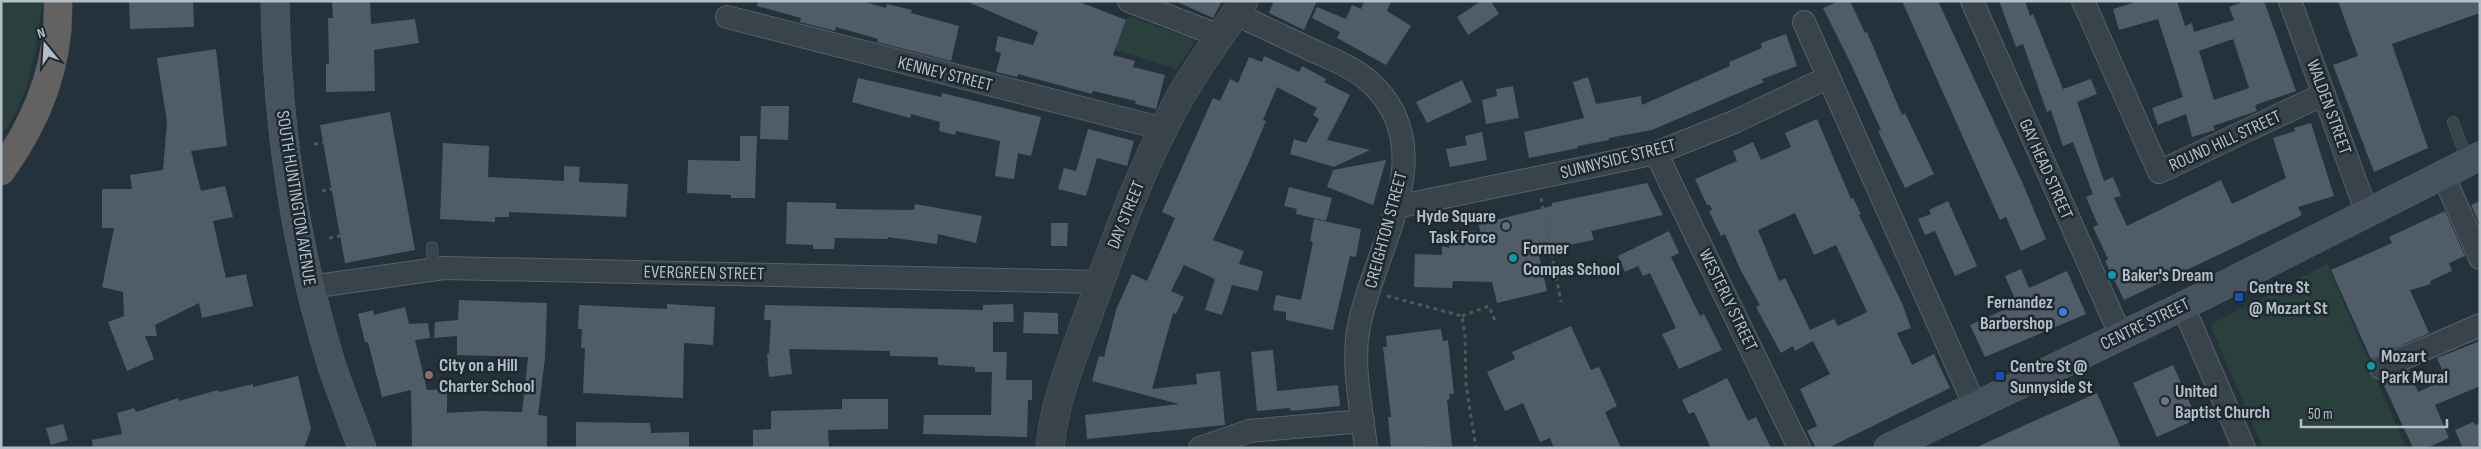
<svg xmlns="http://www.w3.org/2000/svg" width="2481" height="449" viewBox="0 0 2481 449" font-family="'Sofia Sans Condensed',sans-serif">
<rect width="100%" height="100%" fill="#24323b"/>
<path fill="#29403d" d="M1,1L42,3C37,48 30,99 1,136Z
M1128,16L1193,39L1194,44L1176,69L1115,50Z
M2327,264L2406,448H2263L2210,325Z"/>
<path fill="#505d68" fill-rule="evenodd" d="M129,1H193L194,27L130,29Z
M332,1H370L371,24L415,19L419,43L374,50L375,91L326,92V64H329L328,18H333Z
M758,1H862L886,8L887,4L912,10L911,13L959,26L951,61L877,42L878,39L836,27L835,31L800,22L801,18L757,6Z
M966,1H1077L1126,20L1113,55L1135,61L1133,67L1165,75L1156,109L1135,104L1136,101L1093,91L1092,94L1018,74L1017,77L996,72L1001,53L995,51L998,36L1033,45L1038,32Z
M1175,1H1222L1213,18Z
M1274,1H1317L1304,30L1269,13Z
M1364,1H1391L1387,11L1411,26L1386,65L1337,38L1340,32L1312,18L1317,7L1346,19L1352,5L1361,9Z
M1481,1H1491L1499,14L1468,35L1457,17Z
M1839,1H1850L1865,33L1867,32L1902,115L1905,113L1934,174L1905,188L1878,131L1881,130L1851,64L1823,8Z
M1902,1H1938L2023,184L2046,239L2021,251L2006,217L2000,220Z
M1999,1H2025L2030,16L2033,14L2063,89L2091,79L2097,94L2077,102L2104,181L2113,177L2121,196L2114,198L2127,226L2221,180L2232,204L2286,178L2273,138L2295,131L2294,128L2311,123L2334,196L2298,207L2302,215L2124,300L2105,261L2108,259L2093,227L2098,225L2086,197L2093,194L2073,142L2063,146L2051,110L2047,112L2023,44L2016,47Z
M2139,1H2177L2185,26L2192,23L2194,32L2234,20L2229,7L2246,1H2264L2296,91L2255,105L2257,111L2213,126L2215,130L2192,137L2186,114L2158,125L2152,108L2183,97L2158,19L2119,30L2113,9ZM2233,39L2249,88L2214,100L2199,51Z
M2338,1H2480V13L2392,44L2428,148L2374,172L2333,65L2358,56Z
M1786,34L1797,66L1762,79L1764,82L1652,130L1609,138V140L1578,146V148L1529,158L1524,132L1584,118L1573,82L1588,77L1596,104L1641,96L1642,105L1730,66L1729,62L1762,48L1761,43Z
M216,49L227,146L191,151L201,191L225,186L233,217L213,221L226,278L246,274L253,306L202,318L199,303L155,325L157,336H145L154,359L127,371L108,322L124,316L123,292L102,287L114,228H102V189H132L130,175L163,170L167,122L157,58Z
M1264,56L1299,72L1302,66L1326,79L1324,82L1350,95L1327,140L1370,150L1334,167L1290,154L1294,139L1306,143L1319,119L1313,115L1317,108L1277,87L1263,120L1266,121L1248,164L1213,240L1244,251L1239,264L1263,271L1258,291L1232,285L1222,315L1205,310L1215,279L1184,265L1171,291L1184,297L1176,314L1173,313L1152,389L1197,384L1196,374L1220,371L1225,425L1087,439L1085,415L1179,404L1092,381L1099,356L1104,357L1116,310L1132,274L1147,281L1175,218L1162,212L1213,98L1220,101L1230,79L1238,83L1249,57L1262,62Z
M858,78L941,97L942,93L1041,117L1031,156L1018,153L1014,179L995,176L1000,141L956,131L955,135L939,131L940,122L911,114L910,118L852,102Z
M1462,80L1472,102L1427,123L1416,102Z
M1513,86L1519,118L1486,124L1482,100L1497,96L1496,89Z
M761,106H789L788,140L760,139Z
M390,112L415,250L345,263L320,125Z
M1817,119L1851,199L1853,198L1861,214L1859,215L1902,303L1911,328L1897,333L1912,365L1934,354L1950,388L1828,448H1816L1807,431L1817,426L1800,389L1830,374L1813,341L1795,351L1793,346L1781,353L1756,307L1760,305L1740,269L1725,234L1721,236L1709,211L1712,210L1710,205H1707L1695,179L1737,161L1733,151L1753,142L1761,160L1791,147L1785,133ZM1795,213L1814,255L1836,245L1867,312L1838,326L1834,319L1810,330L1785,278L1779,281L1758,230Z
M1088,129L1134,141L1127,166L1097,158L1086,196L1058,189L1064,168L1076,171Z
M1482,132L1487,160L1450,167L1446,149L1467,145L1465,136Z
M740,136H757L755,198H731V195L687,193L688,160L740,161Z
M443,143L489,146L488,177L564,181V166L580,167L579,182L628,184L626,217L509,212V217H495V222L440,219Z
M1386,160L1373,205L1327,187L1333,170Z
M1647,183L1663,215L1591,231L1594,240L1538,251L1547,291L1497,303L1492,282L1453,281L1452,288L1414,287L1415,254L1442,255V246L1449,248L1454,230L1480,232L1479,224L1552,206V203Z
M1289,187L1332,198L1326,221L1296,214L1297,209L1284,206Z
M1948,201L1977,266L1955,276L1935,231L1925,235L1918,219L1931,214L1929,210Z
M2480,201V225L2471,205Z
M787,202L836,203V209L914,210L915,204L982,216L976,243L938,234L937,244L888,237V239L835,238L834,249H813V245L786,244Z
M2445,211L2465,256L2449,263L2452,271L2430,281L2431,284L2410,290L2429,333L2371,359L2331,270L2392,243L2389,237Z
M1314,219L1361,229L1356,257L1350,256L1333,330L1286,320V312L1273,310L1276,295L1301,300L1313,242L1310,241Z
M1051,223H1068L1067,246H1051Z
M1669,231L1679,253L1671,257L1700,316L1704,314L1722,350L1679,369L1662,334L1676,328L1650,273L1643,276L1638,266L1625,272L1618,256Z
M2021,269L2029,288L2067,271L2086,314L1985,357L1970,325L2017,304L2005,276Z
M459,300L547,303L545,358L538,415L547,416V448H412L411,390L382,397L368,342H365L358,314L373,310L374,315L405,307L409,324L428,323L430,338L415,340L427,390L447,389V413L480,411L522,412L528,357L457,355V336L434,338L435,322L458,320Z
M667,304L715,307L713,345L684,343L683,398L583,393L585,348H581L582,329H578L579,305L667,309Z
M1013,304L1014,322H993V352H1007L1006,380H1032V400H1028L1027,437L923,434L924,415H991L992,372H975V367L938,365V357L890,356V351L789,349L792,374L769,377L767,354L769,353L771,320H764L765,305L983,310V305Z
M1024,312L1058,313V334L1023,333Z
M1571,326L1591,370L1599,367L1617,406L1605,412L1621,448H1554L1550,438L1540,442L1523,403L1505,411L1487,372L1515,359L1512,352Z
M1441,329L1443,341L1448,340L1454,394H1449L1450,399L1447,400L1452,446L1391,448L1388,417H1391L1383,347H1387L1386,336Z
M2480,341V386L2435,405L2449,438L2427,448H2413L2382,381L2409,370L2418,392L2446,379L2437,358Z
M1273,350L1277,391L1338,385L1340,406L1291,411L1290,408L1257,411L1251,352Z
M2173,365L2197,419L2157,437L2133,383Z
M298,376L311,429L304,448H93L92,440L122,434L117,413L134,408L136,412L178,398L179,401L218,390L219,392L253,384V387Z
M1727,378L1748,421L1756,417L1771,448H1711L1694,412L1689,414L1682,400Z
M2097,393L2121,448H1975L2025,425Z
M842,399H888V429L828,430L829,448H753V430L771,429V411L842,409Z
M576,422L650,423L651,433L689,432V448H576Z
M2473,422L2475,425L2480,423V448H2463L2455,430Z
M63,424L68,440L51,445L46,428Z"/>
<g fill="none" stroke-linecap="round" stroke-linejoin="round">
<defs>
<path id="service" d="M2453,122L2468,162
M432,247L433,268"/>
<path id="minor" d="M1129,1L1220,36
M1972,1L2121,336
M2083,1L2159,172L2324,94
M2290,1L2367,213
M1235,14C1262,26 1288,39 1314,51C1334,60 1357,69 1373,85C1444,154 1371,253 1358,331C1352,369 1362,410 1366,448
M727,17L1164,129
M1804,22L1975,406
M1656,153L1799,448
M2443,175L2480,258
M1396,207L1656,153L1734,122L1829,77
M310,287L444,268L1100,282
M2183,306L2244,448
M2381,368L2480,325
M1200,448L1249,431L1363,421"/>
<path id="tertiary" d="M1050,448C1054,401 1073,357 1089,313C1115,241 1141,167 1179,99C1198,65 1222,34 1244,1"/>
<path id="secondary" d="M275,1C277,123 295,246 331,363C340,391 352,419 362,448
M1888,448L2183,306L2480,156"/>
<path id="trunk" d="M1,171C38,120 60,64 58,1"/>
</defs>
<use href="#service" stroke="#566169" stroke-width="12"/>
<use href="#minor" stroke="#566169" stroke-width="24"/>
<use href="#tertiary" stroke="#566169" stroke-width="29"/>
<use href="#secondary" stroke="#566169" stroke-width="29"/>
<use href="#trunk" stroke="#434e56" stroke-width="29"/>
<path stroke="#485c5b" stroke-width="3" stroke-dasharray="4 4" stroke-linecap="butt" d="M314,144L323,143
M322,191L332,189
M1541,198L1561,302
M329,238L340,236
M1387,296L1462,316L1465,335L1466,385L1476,448
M1462,316L1489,306L1495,321"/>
<use href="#service" stroke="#38434b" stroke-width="11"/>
<use href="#minor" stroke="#38434b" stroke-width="22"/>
<use href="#tertiary" stroke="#38434b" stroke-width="28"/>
<use href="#secondary" stroke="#46535e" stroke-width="28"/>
<use href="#trunk" stroke="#646260" stroke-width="28"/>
</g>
<circle fill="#5c6f8a" stroke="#1d2830" stroke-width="2" cx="1506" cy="226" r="5"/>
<g fill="#0f9aa8" stroke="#1d2830" stroke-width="2">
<circle cx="1513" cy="258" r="5"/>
<circle cx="2112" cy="275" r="5"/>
<circle cx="2371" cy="366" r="5"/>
</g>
<g fill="#1a4fb4" stroke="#1d2830" stroke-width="2">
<rect x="2234" y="292" width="10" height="10" rx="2.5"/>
<rect x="1995" y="371" width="10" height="10" rx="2.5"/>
</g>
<circle fill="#3f7fe0" stroke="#1d2830" stroke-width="2" cx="2063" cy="312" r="5"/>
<circle fill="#8d6e63" stroke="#1d2830" stroke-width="2" cx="429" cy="375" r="5"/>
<circle fill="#6b7280" stroke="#1d2830" stroke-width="2" cx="2165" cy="401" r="5"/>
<g text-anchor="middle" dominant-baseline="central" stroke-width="5" stroke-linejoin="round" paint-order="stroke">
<g font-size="18" fill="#b4bec7" stroke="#1d2830">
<text transform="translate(945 74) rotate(14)">KENNEY STREET</text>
<text transform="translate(2329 107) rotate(70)">WALDEN STREET</text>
<text transform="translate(2225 141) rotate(-25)">ROUND HILL STREET</text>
<text transform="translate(1618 159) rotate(-14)">SUNNYSIDE STREET</text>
<text transform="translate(2046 169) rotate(66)">GAY HEAD STREET</text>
<text transform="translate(296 198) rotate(81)">SOUTH HUNTINGTON AVENUE</text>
<text transform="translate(1126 215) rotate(-68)">DAY STREET</text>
<text transform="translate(1386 230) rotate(-75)">CREIGHTON STREET</text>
<text transform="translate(704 273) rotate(1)">EVERGREEN STREET</text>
<text transform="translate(1728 300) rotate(64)">WESTERLY STREET</text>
<text transform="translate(2145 324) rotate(-26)">CENTRE STREET</text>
</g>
<g font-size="18" font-weight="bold" fill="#b4bec7" stroke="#1d2830" text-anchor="start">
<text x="1496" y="216" text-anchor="end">Hyde Square<tspan x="1496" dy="21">Task Force</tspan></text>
<text x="1523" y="248">Former<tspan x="1523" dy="21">Compas School</tspan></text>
<text x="2122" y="275">Baker's Dream</text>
<text x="2249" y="287">Centre St<tspan x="2249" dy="21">@ Mozart St</tspan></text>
<text x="2053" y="302" text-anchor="end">Fernandez<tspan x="2053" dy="21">Barbershop</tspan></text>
<text x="2381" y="356">Mozart<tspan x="2381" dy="21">Park Mural</tspan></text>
<text x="439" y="365">City on a Hill<tspan x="439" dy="21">Charter School</tspan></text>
<text x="2010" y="366">Centre St @<tspan x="2010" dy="21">Sunnyside St</tspan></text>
<text x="2175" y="391">United<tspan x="2175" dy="21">Baptist Church</tspan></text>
</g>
</g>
<rect width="2481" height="449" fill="none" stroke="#b4bec7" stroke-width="5"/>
<g transform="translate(45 45) rotate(342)" stroke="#1d2830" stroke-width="4" paint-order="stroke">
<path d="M0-4L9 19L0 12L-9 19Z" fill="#b4bec7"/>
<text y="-8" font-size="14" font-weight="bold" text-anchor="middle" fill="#b4bec7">N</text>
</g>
<path d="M2301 419v8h146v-8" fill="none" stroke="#b4bec7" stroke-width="2.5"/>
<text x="2308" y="419" font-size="15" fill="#b4bec7" stroke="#1d2830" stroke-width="4" paint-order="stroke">50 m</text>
</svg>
